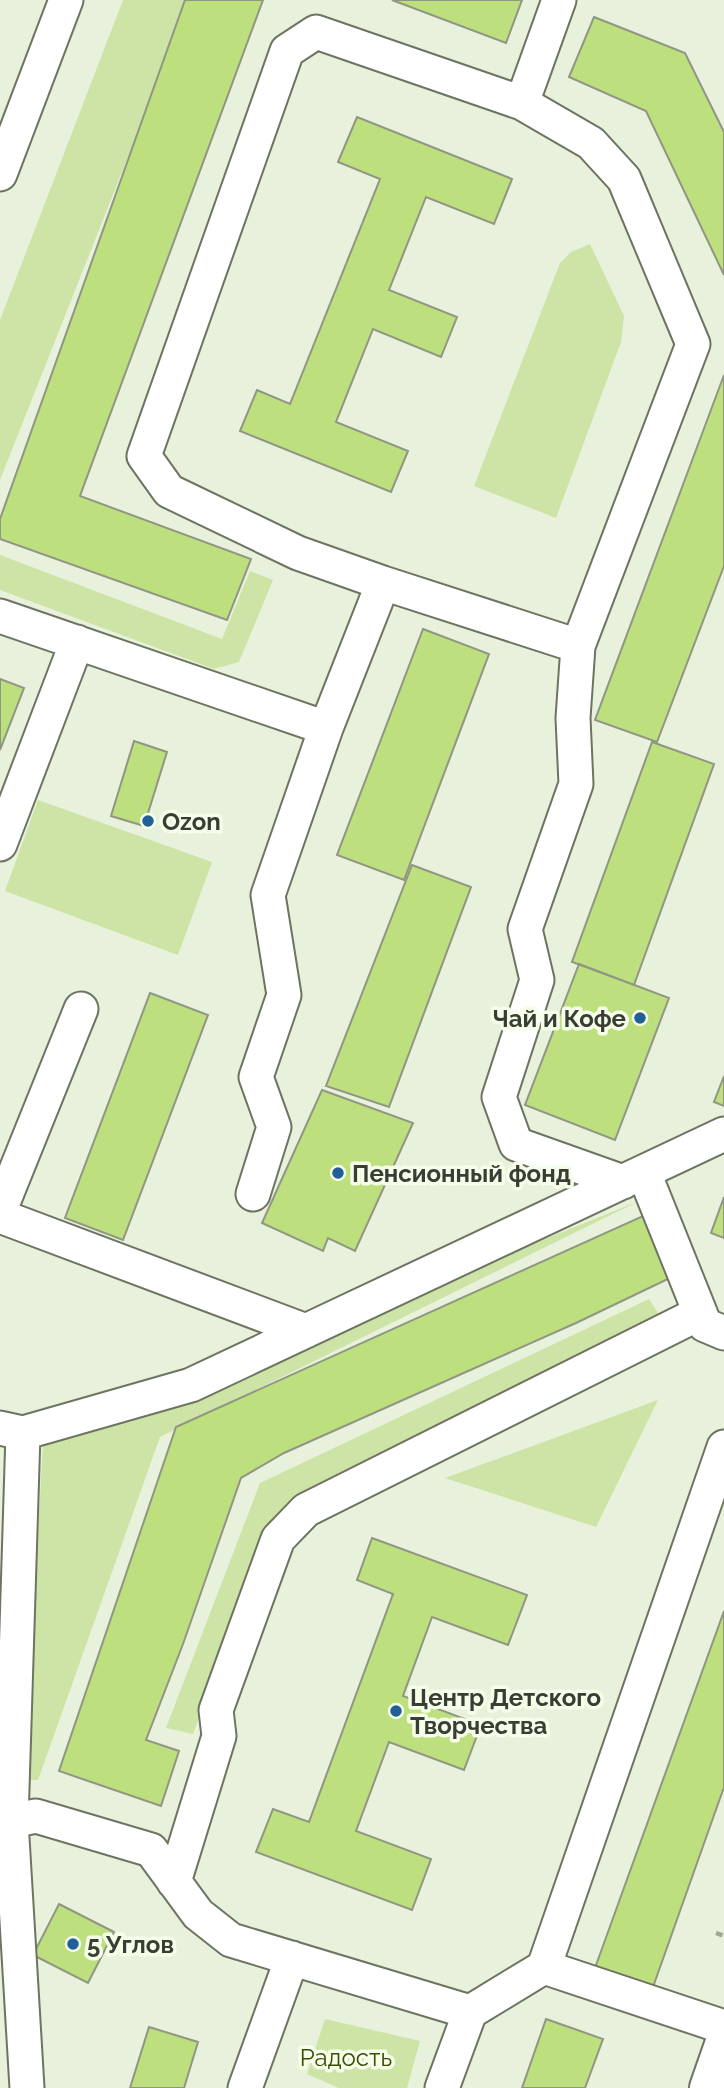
<svg xmlns="http://www.w3.org/2000/svg" width="724" height="2088" viewBox="0 0 724 2088" font-family="Raleway,sans-serif">
<rect width="100%" height="100%" fill="#e8f1db"/>
<path fill="#cde4a6" d="M123,0H190L0,480V320Z
M590,244L624,316L621,342L556,518L474,486L560,263L571,252Z
M0,555L222,639L250,571L273,580L239,662L214,669L0,590Z
M38,800L212,862L178,955L5,891Z
M639,1201L160,1437L38,1780H25L43,1442Z
M649,1299L662,1319L290,1503L269,1525L193,1734L166,1728L260,1483Z
M658,1400L596,1527L445,1478Z
M325,2019L420,2041L407,2088H339L307,2074Z"/>
<path fill="#bedf7e" stroke="#8f9783" stroke-width="2" d="M185,0H263L80,496L251,559L227,620L0,539V519Z
M392,0H522L506,43Z
M594,17L685,53L724,132V275L646,111L569,77Z
M357,117L512,179L494,224L426,197L389,290L457,317L441,357L373,329L336,422L408,451L391,492L240,431L257,390L290,404L380,179L338,162Z
M724,375V566L657,742L595,720Z
M423,629L489,654L404,880L337,855Z
M0,679L24,688L0,750Z
M134,741L167,752L144,826L111,816Z
M652,742L714,764L634,985L572,962Z
M412,865L471,887L389,1107L326,1086Z
M579,964L669,998L615,1140L525,1105Z
M150,993L208,1015L123,1240L65,1218Z
M724,1076V1106L714,1102Z
M322,1090L413,1123L355,1251L328,1238L323,1251L262,1223Z
M724,1197V1238L711,1233Z
M643,1216L670,1278L576,1323L284,1453L241,1478L183,1644L146,1740L179,1751L161,1806L59,1771L176,1427Z
M372,1538L527,1595L508,1645L432,1617L403,1696L481,1725L464,1770L389,1742L356,1831L431,1859L412,1910L256,1852L273,1809L309,1822L393,1594L357,1580Z
M724,1611V1787L653,1987L595,1968Z
M59,1904L114,1932L88,1983L33,1955Z
M546,2019L603,2039L585,2088H522Z
M149,2027L198,2042L184,2088H130Z"/>
<g fill="none" stroke-linecap="round" stroke-linejoin="round">
<defs>
<path id="minor" d="M559,0L522,103L591,143L624,179L693,344L578,646L573,718L576,784L525,929L537,980L499,1097L516,1144L623,1182
M522,103L316,32L287,51L144,456L169,491L298,553L383,583L578,646
M0,174L66,0
M0,616L326,728L383,583
M0,844L77,642
M641,1174L644,1173L705,1325L724,1333
M253,1194L274,1127L256,1077L284,995L268,895L326,728
M0,1210L81,1009
M0,1216L306,1331
M0,1428L23,1433L191,1385L724,1134
M23,1433L11,1821L27,2088
M724,1447L544,1967L724,2027
M11,1821L36,1816L151,1850L198,1914L231,1940L470,2012L544,1967
M174,1882L219,1736L216,1710L278,1539L306,1510L700,1313
M245,2088L292,1958
M442,2088L470,2012"/>
<path id="major" d="M709,2088L724,2045"/>
</defs>
<use href="#minor" stroke="#6d7461" stroke-width="37"/>
<use href="#major" stroke="#6d7461" stroke-width="42"/>
<path stroke="#a0a797" stroke-width="4.5" stroke-dasharray="7 3.5" stroke-linecap="butt" d="M716,1933L724,1936"/>
<use href="#minor" stroke="#fff" stroke-width="33"/>
<use href="#major" stroke="#fff" stroke-width="38"/>
</g>
<g fill="#216096" stroke="#f5fee8" stroke-width="2.5">
<circle cx="148" cy="821" r="7"/>
<circle cx="640" cy="1018" r="7"/>
<circle cx="338" cy="1173" r="7"/>
<circle cx="396" cy="1711" r="7"/>
<circle cx="73" cy="1944" r="7"/>
</g>
<g text-anchor="middle" dominant-baseline="central" stroke-width="7" stroke-linejoin="round" paint-order="stroke">
<g font-size="24" font-weight="bold" fill="#393d34" stroke="#f5fee8" text-anchor="start">
<text x="162" y="821">Ozon</text>
<text x="626" y="1018" text-anchor="end">Чай и Кофе</text>
<text x="352" y="1173">Пенсионный фонд</text>
<text x="410" y="1697">Центр Детского<tspan x="410" dy="28">Творчества</tspan></text>
<text x="87" y="1944">5 Углов</text>
</g>
<g font-size="24" fill="#3a4d02" stroke="#f5fee8">
<text x="346" y="2057">Радость</text>
</g>
</g>
</svg>
